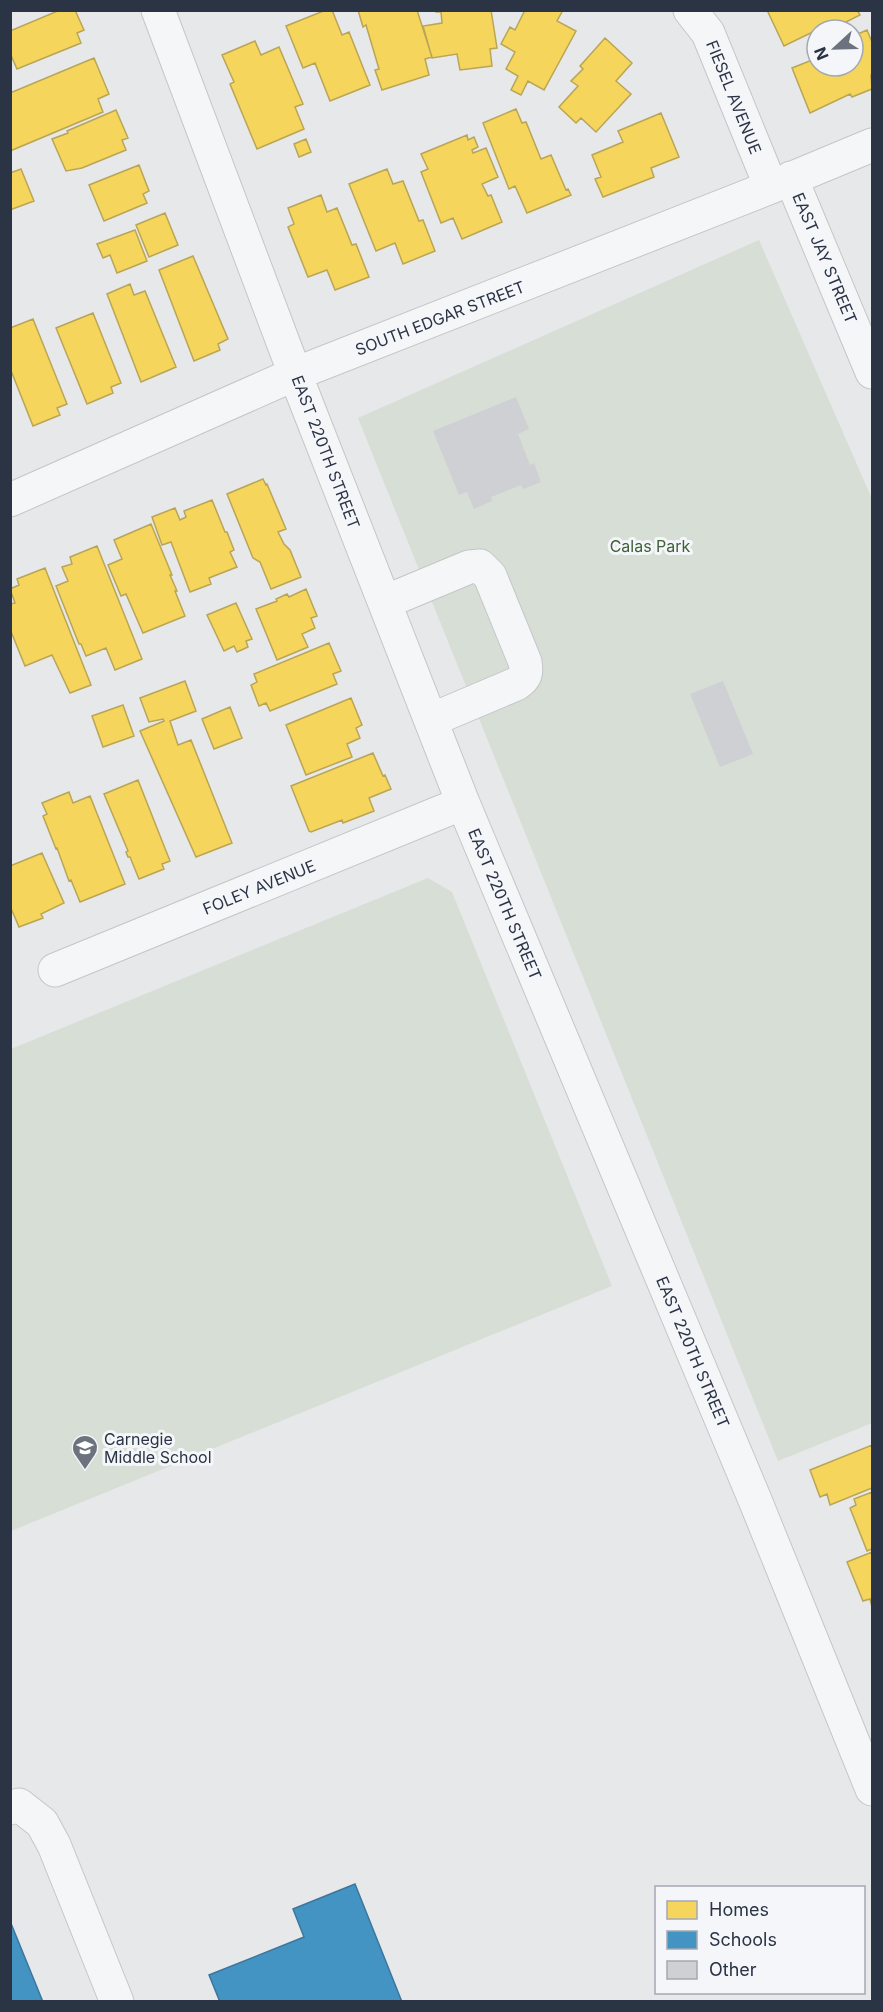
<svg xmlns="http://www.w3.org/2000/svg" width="883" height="2012" viewBox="0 0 883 2012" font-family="Inter,sans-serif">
<rect width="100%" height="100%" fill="#e6e8ea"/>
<path fill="#d6ded6" d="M759,240L872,499V1423L778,1461L358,418Z
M428,878L452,892L612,1286L11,1531V1049Z"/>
<path fill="#f6d55c" stroke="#b9a555" stroke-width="1.5" d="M60,10H75L84,30L77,33L81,43L17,69L10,53V31Z
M326,10H332L342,35L349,32L370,85L330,101L315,63L303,68L286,26Z
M358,10H417L432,57L425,59L429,75L382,90L375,70L379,69L366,25L363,27Z
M436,10H491L497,48L490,49L492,66L460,70L457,54L432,58L423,26L442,23L441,12H436Z
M525,10H563L557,21L576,31L544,90L528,81L521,95L511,90L518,76L506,69L515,52L501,44L510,27L515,30Z
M767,10H857L860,15L834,28L830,21L821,25L823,27L784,46Z
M867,30L872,42V74L871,75L872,89L852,97L850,94L810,113L792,68L817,58V66H853V36Z
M605,38L632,63L616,81L631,94L596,132L581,118L576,123L559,107L578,86L571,81L583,69L580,66Z
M255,41L261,55L279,47L303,104L295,107L304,129L257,149L230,84L234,82L222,55Z
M94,58L109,94L98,99L103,112L10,151V93Z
M516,109L522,123L526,122L541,159L551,155L566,190L568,189L571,195L527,213L515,186L509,189L483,123Z
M116,110L128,138L122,140L126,150L82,168L66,171L52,139L68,133L67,131Z
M661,113L679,157L651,168L654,177L603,197L595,179L601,177L592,155L623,142L618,131Z
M467,135L468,140L474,137L478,147L472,150L473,153L486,148L498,177L482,184L488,196L491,195L502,222L462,239L453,218L441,223L421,172L428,169L421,154Z
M306,139L311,152L299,157L294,144Z
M139,165L149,191L143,194L147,203L104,221L89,185Z
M21,169L34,201L10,210V173Z
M387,169L393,184L403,181L419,221L423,220L435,251L403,264L395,243L376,251L349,184Z
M321,195L327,212L337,208L352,245L356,244L369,277L335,290L327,270L308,277L288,227L294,224L288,208Z
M165,213L178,245L149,257L136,225Z
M135,230L147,261L117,273L110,255L103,258L97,244Z
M193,256L228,339L218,344L220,350L194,361L159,270Z
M130,284L134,295L145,291L176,367L141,382L107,294Z
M93,313L121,383L111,387L113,393L87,404L56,328Z
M33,319L67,404L57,408L60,415L33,426L10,368V328Z
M263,479L266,485L267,484L286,529L278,532L284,544L290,550L301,577L271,589L260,562L253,558L227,494Z
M212,500L225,532H227L234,550L230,552L237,567L209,578L211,584L190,592L171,542L162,545L152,517L175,508L180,520L186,517L184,511Z
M151,524L172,575H170L177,591H175L185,616L143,633L126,594L121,596L108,565L122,559L114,540Z
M97,546L142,659L115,670L106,648L86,656L81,644H79L56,586L68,581L62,567L72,564L70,557Z
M45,568L91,685L70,693L52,655L25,666L10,629V604L15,603L10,589L19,585L17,579Z
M306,589L317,616L311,618L315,628L302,634L308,647L277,660L256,609L277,601L276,599L287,594L289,597Z
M236,603L252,639L246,641L248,647L237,652L234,646L224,651L207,615Z
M329,643L341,671L333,674L337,684L270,711L266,703L259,706L251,685L257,682L254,674Z
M185,681L196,711L170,721L178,745L191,740L232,843L196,857L140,731L164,721L163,719L149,722L140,698Z
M351,698L362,725L356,728L360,738L347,744L352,757L306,775L286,725Z
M123,705L134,736L103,747L92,716Z
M230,707L242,738L214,749L202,719Z
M373,753L383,776L385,775L391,789L369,798L374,811L343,823L342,820L311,832L309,831L291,786Z
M138,780L170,861L162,864L164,869L139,879L130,857H128L126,852L128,851L104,794Z
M69,792L73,803L90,796L125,884L80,902L71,880L69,881L57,848L56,849L43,816L47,814L42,803Z
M42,853L64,903L41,914L43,918L19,927L10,906V866Z
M872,1445V1488L830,1505L827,1494L820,1497L810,1470Z
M872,1492V1549L867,1551L850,1508L856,1505L854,1499Z
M872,1552V1607L870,1599L863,1601L847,1562Z"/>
<path fill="#4393c3" stroke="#3c769d" stroke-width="1.5" d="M355,1884L402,2002H220L209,1975L304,1937L293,1909Z
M10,1921L43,2002H10Z"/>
<path fill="#ced0d3" d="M516,397L529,429L518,434L530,465L534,463L541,482L523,489L521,485L491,497L492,501L474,509L467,492L459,495L433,431Z
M723,681L753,754L720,767L690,694Z"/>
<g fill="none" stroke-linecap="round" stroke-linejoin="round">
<defs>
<path id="minor" d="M158,10L295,374L463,803L755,1500L872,1789
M690,10L708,33L771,187
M791,178L872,372
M10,500L295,374L771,187L872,145
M385,602L469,567L480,566L490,576L525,662C527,673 526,678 516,684L431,720
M55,970L463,803
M10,1808L19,1805L42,1823L54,1845L117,2002"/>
</defs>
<use href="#minor" stroke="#c4c6c8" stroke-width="35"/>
<use href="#minor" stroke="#f5f6f7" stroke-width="33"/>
</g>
<defs>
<symbol id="school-pin" viewBox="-11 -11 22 30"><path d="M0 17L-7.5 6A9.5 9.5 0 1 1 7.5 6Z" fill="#6c737f" stroke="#f4f6f9"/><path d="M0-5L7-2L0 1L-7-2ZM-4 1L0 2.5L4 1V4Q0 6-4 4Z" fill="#fff"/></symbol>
</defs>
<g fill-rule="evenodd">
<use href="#school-pin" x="70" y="1433" width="30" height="40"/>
</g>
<g text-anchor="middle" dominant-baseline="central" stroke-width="6" stroke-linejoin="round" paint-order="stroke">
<g font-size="16" fill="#2b3445" stroke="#f4f6f9">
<text transform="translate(734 97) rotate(68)">FIESEL AVENUE</text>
<text transform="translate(825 258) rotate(67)">EAST JAY STREET</text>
<text transform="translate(440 318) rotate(-21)">SOUTH EDGAR STREET</text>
<text transform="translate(326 452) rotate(69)">EAST 220TH STREET</text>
<text transform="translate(259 887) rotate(-22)">FOLEY AVENUE</text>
<text transform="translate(505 904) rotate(67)">EAST 220TH STREET</text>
<text transform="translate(693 1352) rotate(67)">EAST 220TH STREET</text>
</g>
<g font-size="16" fill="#3f6138" stroke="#f4f6f9">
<text x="650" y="546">Calas Park</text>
</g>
<g font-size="16" fill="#2b3445" stroke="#f4f6f9" text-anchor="start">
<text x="104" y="1439">Carnegie<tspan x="104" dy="18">Middle School</tspan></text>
</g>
</g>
<rect width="883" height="2012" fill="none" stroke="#2b3445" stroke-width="24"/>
<rect x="655" y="1886" width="210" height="108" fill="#f4f6f9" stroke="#a4a8b1" stroke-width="1.5"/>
<rect x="667" y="1901" width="30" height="18" fill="#f6d55c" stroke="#a4a8b1" stroke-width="1.5"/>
<text x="709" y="1916" font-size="18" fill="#2b3445">Homes</text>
<rect x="667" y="1931" width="30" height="18" fill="#4393c3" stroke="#a4a8b1" stroke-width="1.5"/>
<text x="709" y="1946" font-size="18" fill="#2b3445">Schools</text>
<rect x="667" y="1961" width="30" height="18" fill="#ced0d3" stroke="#a4a8b1" stroke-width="1.5"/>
<text x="709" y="1976" font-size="18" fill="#2b3445">Other</text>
<g transform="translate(835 48) rotate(248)"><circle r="28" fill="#f4f6f9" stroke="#a4a8b1" stroke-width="1.5"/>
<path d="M0-4.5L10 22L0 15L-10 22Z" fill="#6c737f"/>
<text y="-9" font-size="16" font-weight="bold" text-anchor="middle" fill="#2b3445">N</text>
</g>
</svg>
